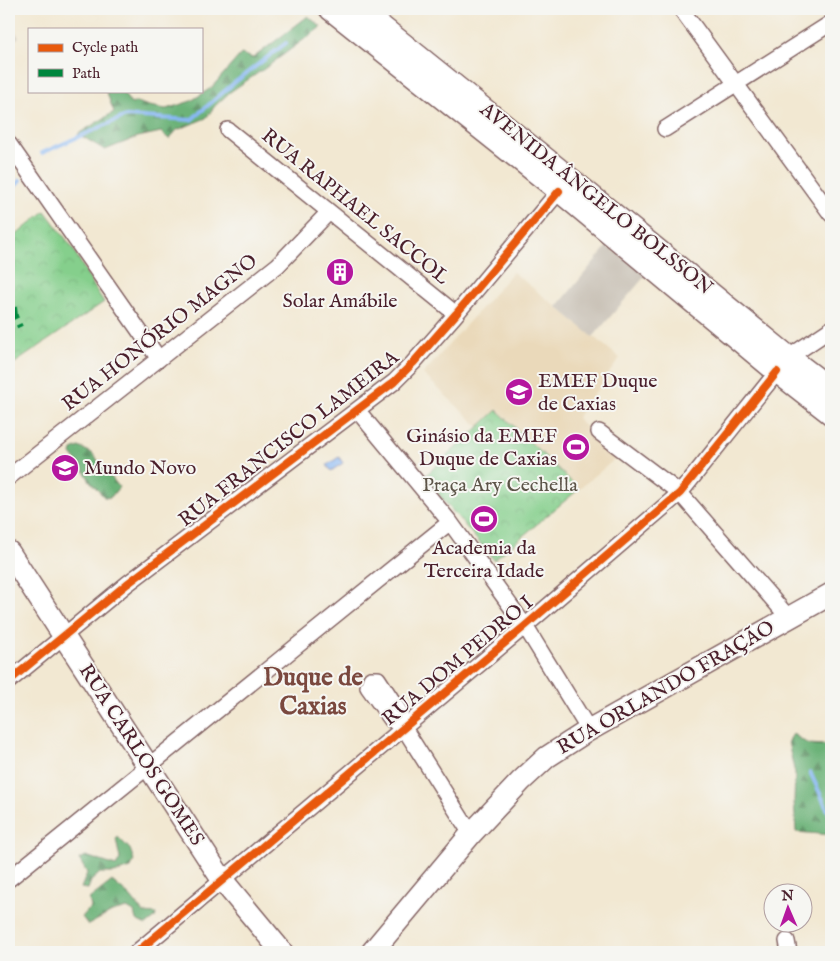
<svg xmlns="http://www.w3.org/2000/svg" width="840" height="961" viewBox="0 0 840 961" font-family="'IM FELL English',serif">
<defs>
<pattern id="forest-firs" width="22" height="20" patternUnits="userSpaceOnUse" patternTransform="scale(1.25)"><rect width="22" height="20" fill="#6cb278"/><path d="M5 1l3.5 6h-7zM16 11l3.5 6h-7z" fill="#5b9063"/></pattern>
<pattern id="park-crowns" width="20" height="18" patternUnits="userSpaceOnUse" patternTransform="scale(1.25)"><rect width="20" height="18" fill="#85cf8c"/><path d="M2 6a3 3 0 1 1 6 0M12 15a3 3 0 1 1 6 0" fill="none" stroke="#74b179"/></pattern>
</defs>
<rect width="100%" height="100%" fill="#f6f6f2"/>
<filter id="ink" filterUnits="userSpaceOnUse"><feTurbulence type="fractalNoise" baseFrequency=".02" numOctaves="2"/><feDisplacementMap in="SourceGraphic" scale="10" xChannelSelector="R" yChannelSelector="G"/><feConvolveMatrix kernelMatrix="1 2 1 2 8 2 1 2 1" color-interpolation-filters="sRGB"/></filter>
<filter id="wash" filterUnits="userSpaceOnUse"><feTurbulence type="fractalNoise" baseFrequency=".0096" numOctaves="4" result="noise"/><feDisplacementMap in="SourceGraphic" scale="20" xChannelSelector="R" yChannelSelector="G"/><feGaussianBlur stdDeviation="1.12" result="paint"/><feColorMatrix in="noise" values="0 0 0 0 0 0 0 0 0 0 0 0 0 0 0 0 0 1.4 0 .05"/><feComposite in="paint" operator="in"/></filter>
<g filter="url(#wash)">
<rect width="100%" height="100%" fill="#f2e8d2"/>
<path fill="#ead9ba" d="M513,272L620,358L577,418L615,459L579,489L498,410L479,427L423,374Z"/>
<path fill="#cac3b8" d="M9,23L19,37L9,44Z
M607,246L646,275L593,337L557,307Z"/>
<path fill="url(#forest-firs)" stroke="#5b6852" d="M308,16L321,27L264,69L230,92L215,106L206,118L177,130L169,139L161,132L138,137L105,150L78,134L114,112L106,91H122L131,104L136,102L149,106L166,109L191,101L211,88L241,54L253,58Z
M79,447L92,453L119,487L111,497L105,498L90,481L82,467L71,454L72,450Z
M793,734L808,744L826,745L831,749C831,757 829,757 831,766V835L796,832L794,801L795,774L788,742Z
M118,837L130,849L134,860L131,868L114,873H100L91,881L88,889L81,888L87,873L79,859L86,856L116,866L120,859L116,839Z
M112,881L130,896L144,913L156,914L155,918L146,925L136,920L134,912L127,908L112,912L88,925L82,917L91,907L89,899Z"/>
<path fill="url(#park-crowns)" stroke="#68775c" d="M45,211L72,247L96,290L104,302L9,367V241Z
M497,410L579,489L494,560L424,477Z"/>
<path fill="#89b8f4" stroke="#6a6c90" d="M339,457L343,463L331,471L327,465Z"/>
<g fill="none" stroke-linecap="round" stroke-linejoin="round">
<path stroke="#89b8f4" stroke-width="4" d="M42,153L126,116L191,120L234,83L286,43
M9,193L20,180
M810,772L831,817"/>
</g>
</g>
<g filter="url(#ink)">
<g fill="none" stroke-linecap="round" stroke-linejoin="round">
<defs>
<path id="street" d="M681,9L831,214
M665,129L831,23
M228,130L456,314
M9,144L159,359
M789,357L831,329
M357,410L450,522L525,626L589,730
M599,432L680,493L789,618
M9,477L278,265L329,212
M9,681L127,584L394,382L413,363L456,314L559,191
M404,728L391,719L368,687L371,679H378L399,711L404,728L471,834
M9,879L450,522
M787,941L789,952
M137,952L525,626L680,493L777,372"/>
<path id="secondary" d="M330,9L559,191L777,372L831,414
M360,9L555,166L789,357L831,389
M9,552L223,881L282,952
M372,952L471,834L521,781L547,757L589,730L831,594"/>
</defs>
<use href="#street" stroke="#856565" stroke-width="18"/>
<use href="#secondary" stroke="#856565" stroke-width="24"/>
<use href="#street" stroke="#fff" stroke-width="15"/>
<use href="#secondary" stroke="#fff" stroke-width="21"/>
<path stroke="#00873e" stroke-width="6" stroke-dasharray="12 6" stroke-linecap="butt" d="M14,307L15,316L20,327"/>
<defs>
<path id="cycleway" d="M9,681L127,584L394,382L413,363L456,314L559,191
M137,952L525,626L680,493L777,372"/>
</defs>
<use href="#cycleway" stroke="#f6f6f2" stroke-width="11"/>
<use href="#cycleway" stroke="#e8590c" stroke-width="8"/>
</g>
</g>
<defs>
<symbol id="building-disc" viewBox="-11 -11 22 22"><circle r="9.5" fill="#b5179e" stroke="#f6f6f2"/><path d="M-4-6H4V6H1V3H-1V6H-4ZM-2.5-4.3h1.7v1.8h-1.7ZM.8-4.3h1.7v1.8H.8ZM-2.5-1h1.7V.8h-1.7ZM.8-1h1.7V.8H.8Z" fill="#fff"/></symbol>
<symbol id="school-disc" viewBox="-11 -11 22 22"><circle r="9.5" fill="#b5179e" stroke="#f6f6f2"/><path d="M0-5L7-2L0 1L-7-2ZM-4 1L0 2.5L4 1V4Q0 6-4 4Z" fill="#fff"/></symbol>
<symbol id="stadium-disc" viewBox="-11 -11 22 22"><circle r="9.5" fill="#b5179e" stroke="#f6f6f2"/><path d="M0-5a6.5 5 0 1 0 0 10a6.5 5 0 1 0 0-10ZM-3.5-1.8h7v3.6h-7Z" fill="#fff"/></symbol>
</defs>
<g fill-rule="evenodd">
<use href="#building-disc" x="324" y="256" width="32" height="32"/>
<use href="#school-disc" x="503" y="376" width="32" height="32"/>
<use href="#stadium-disc" x="560" y="431" width="32" height="32"/>
<use href="#school-disc" x="49" y="452" width="32" height="32"/>
<use href="#stadium-disc" x="468" y="503" width="32" height="32"/>
</g>
<g text-anchor="middle" dominant-baseline="central" stroke-width="4" stroke-linejoin="round" paint-order="stroke">
<g font-size="20" fill="#4a1f2b" stroke="#f6f6f2">
<text transform="translate(596 199) rotate(39)">AVENIDA ÂNGELO BOLSSON</text>
<text transform="translate(355 207) rotate(39)">RUA RAPHAEL SACCOL</text>
<text transform="translate(160 333) rotate(-38)">RUA HONÓRIO MAGNO</text>
<text transform="translate(289 439) rotate(-38)">RUA FRANCISCO LAMEIRA</text>
<text transform="translate(458 661) rotate(-40)">RUA DOM PEDRO I</text>
<text transform="translate(666 688) rotate(-30)">RUA ORLANDO FRAÇÃO</text>
<text transform="translate(141 755) rotate(57)">RUA CARLOS GOMES</text>
</g>
<g font-size="20" fill="#4a1f2b" stroke="#f6f6f2">
<text x="340" y="301">Solar Amábile</text>
<text x="538" y="381" text-anchor="start">EMEF Duque<tspan x="538" dy="23">de Caxias</tspan></text>
<text x="557" y="436" text-anchor="end">Ginásio da EMEF<tspan x="557" dy="23">Duque de Caxias</tspan></text>
<text x="84" y="468" text-anchor="start">Mundo Novo</text>
<text x="484" y="548">Academia da<tspan x="484" dy="23">Terceira Idade</tspan></text>
</g>
<g font-size="20" fill="#5c5448" stroke="#f6f6f2">
<text x="500" y="485">Praça Ary Cechella</text>
</g>
<g font-size="25" font-weight="bold" fill="#7a483e" stroke="#f6f6f2">
<text x="313" y="678">Duque de<tspan x="313" dy="29">Caxias</tspan></text>
</g>
</g>
<rect width="840" height="961" fill="none" stroke="#f6f6f2" stroke-width="30"/>
<rect x="28" y="28" width="175" height="65" fill="#f6f6f2" stroke="#b1a0a2"/>
<rect x="38" y="44" width="25" height="8" fill="#e8590c" stroke="#b1a0a2"/>
<text x="72" y="52" font-size="15" fill="#4a1f2b">Cycle path</text>
<rect x="38" y="69" width="25" height="8" fill="#00873e" stroke="#b1a0a2"/>
<text x="72" y="78" font-size="15" fill="#4a1f2b">Path</text>
<g transform="translate(788 908) rotate(358)"><circle r="24" fill="#f6f6f2" stroke="#b1a0a2"/>
<path d="M0-4L9 19L0 12L-9 19Z" fill="#b5179e"/>
<text y="-8" font-size="14" font-weight="bold" text-anchor="middle" fill="#4a1f2b">N</text>
</g>
</svg>
